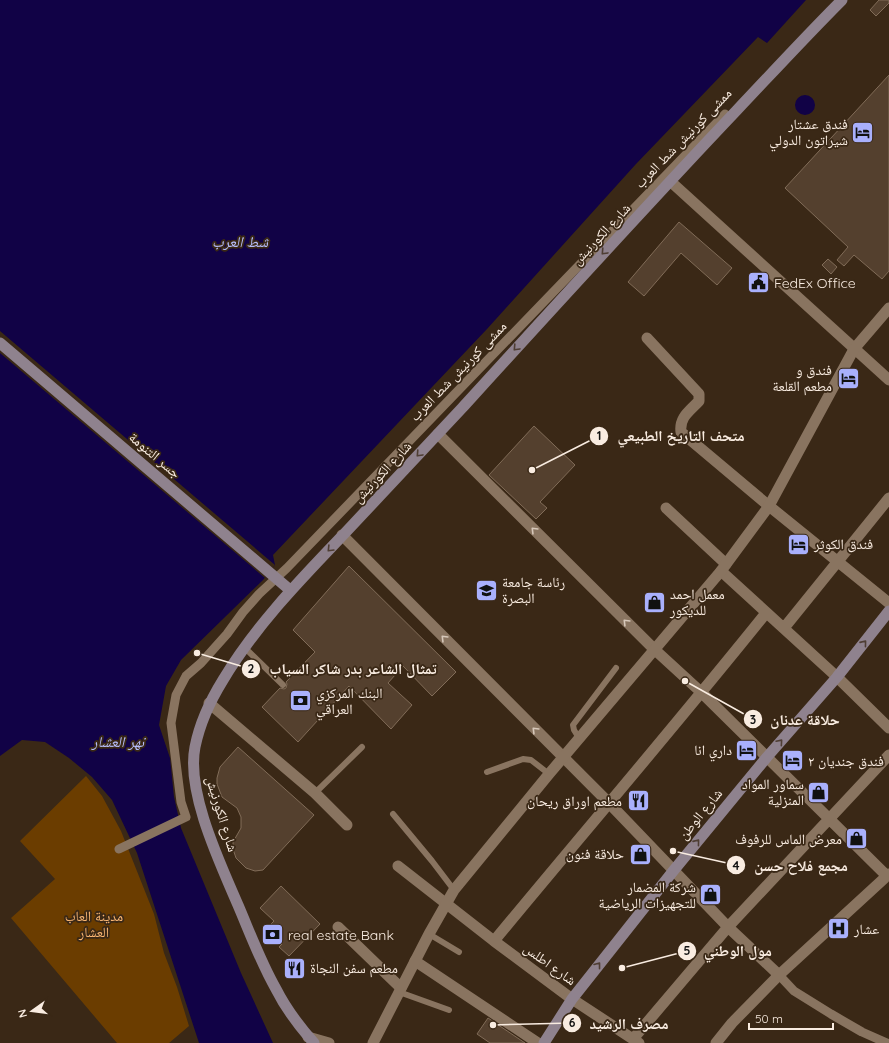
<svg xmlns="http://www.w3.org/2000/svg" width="889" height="1043" viewBox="0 0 889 1043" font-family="Quicksand,'Noto Naskh Arabic',sans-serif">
<rect width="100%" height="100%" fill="#3a2816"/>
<path fill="#6b3d00" d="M86,776L102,796L121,831L154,914L164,953L177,987L189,1026L169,1043H117L11,918L55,879L20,841Z"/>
<path fill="#110246" d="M0,0H806L767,43L758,37L636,164L487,329L273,555L275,565L263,580L181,660L166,686L159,725L170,758L174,797L181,828L241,973L273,1043H199L137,853L112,800L92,777L69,758L45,742L22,740L0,756Z
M795 105a10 10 0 1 1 20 0a10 10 0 1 1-20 0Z"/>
<path fill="#3a2816" d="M0,331L275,565L265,578L0,353Z"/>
<path fill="#54402e" stroke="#816c58" d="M879,0H889V3L876,16L870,10Z
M889,75V271L882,279L854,255L844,266L837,260L848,247L785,188Z
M679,222L732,268L717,285L681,253L644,296L628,282Z
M828,259L837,267L831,274L822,265Z
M534,426L575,465L540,502L547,508L536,519L489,475Z
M349,566L456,672L432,696L403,666L388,683L412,705L391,729L349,686L298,742L262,707L280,688L284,689L286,688L287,684L286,682L315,652L293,630Z
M238,747L314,815L263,870L255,871L246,868L236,858L233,849V842L241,828V817L237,808L222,797L217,784V778L220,767Z
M281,886L320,924L289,956L279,947L282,944L276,939L279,937L274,931L276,929L271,924L274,921L260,908Z
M488,1018L525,1043H490L477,1034Z"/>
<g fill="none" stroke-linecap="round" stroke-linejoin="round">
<path stroke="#897460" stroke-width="6" d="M244,647L283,685
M579,738L574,730L573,725L616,668
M487,772L523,759L531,760L549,774
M315,793L362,747
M393,814L432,861L454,890
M429,934L459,952
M399,992L449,1010"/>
<path stroke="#897460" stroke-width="9" d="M119,849L186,817L181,802L171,723L176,695L186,676L201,663L227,634L243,612L259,594L287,568L725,114
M779,975L794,991L831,1014L862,1032L887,1043"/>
<path stroke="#897460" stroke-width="11" d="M670,181L889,380
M647,338L699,394V401C690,411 679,417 681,432L769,506L889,603
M438,434L654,649L702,693L887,876
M666,508L726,564
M342,535L608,802L728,927L779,975
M721,571L837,677L889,728
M784,628L889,498
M209,703L315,793L347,825
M398,866L494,941L572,999L639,1043
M338,927L401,988
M494,941C584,832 677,724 766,613
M415,961L538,1043
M633,1039L728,927L889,755
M716,1043L732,1023L779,975L889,874"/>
<path stroke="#897460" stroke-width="11" d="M308,1037L329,1043
M373,1043L429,934L454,890L549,774L721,571L769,506L854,349L889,308"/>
<path stroke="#8f828e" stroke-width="11" d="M0,343L290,590
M314,1043C299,1026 286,1009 276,989C261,963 250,933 238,905C220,863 186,792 195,747C200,722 210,701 223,680C256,625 301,579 345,533C384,491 424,449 463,407C554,307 644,208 737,110C772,73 806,36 842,0
M544,1043L572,999L674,870L767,757L837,677L889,611"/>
</g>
<defs><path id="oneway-chevron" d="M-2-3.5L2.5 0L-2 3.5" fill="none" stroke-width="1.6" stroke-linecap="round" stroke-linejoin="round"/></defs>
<g stroke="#4f3e34">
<use href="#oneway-chevron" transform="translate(604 252) rotate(133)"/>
<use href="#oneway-chevron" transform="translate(516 348) rotate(133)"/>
<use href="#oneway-chevron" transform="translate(419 454) rotate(133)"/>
<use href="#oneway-chevron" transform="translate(330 549) rotate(134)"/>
<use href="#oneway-chevron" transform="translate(864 643) rotate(-51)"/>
<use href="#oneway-chevron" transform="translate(780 742) rotate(-49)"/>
<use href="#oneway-chevron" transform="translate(697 842) rotate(-51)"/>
<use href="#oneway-chevron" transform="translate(598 965) rotate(-52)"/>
</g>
<g stroke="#d7c8ba">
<use href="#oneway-chevron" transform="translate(534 530) rotate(-135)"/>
<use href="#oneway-chevron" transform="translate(626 622) rotate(-135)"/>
<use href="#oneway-chevron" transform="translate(444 638) rotate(-135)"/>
<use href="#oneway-chevron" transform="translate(535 730) rotate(-135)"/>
</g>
<defs>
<symbol id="hotel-square" viewBox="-11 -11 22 22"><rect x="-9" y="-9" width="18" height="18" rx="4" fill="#a9b0fc" stroke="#3a2816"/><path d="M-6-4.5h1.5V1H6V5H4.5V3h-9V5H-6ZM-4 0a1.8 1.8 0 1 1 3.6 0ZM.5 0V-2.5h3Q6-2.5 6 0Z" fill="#111"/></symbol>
<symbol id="civic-square" viewBox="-11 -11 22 22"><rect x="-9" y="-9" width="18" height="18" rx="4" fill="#a9b0fc" stroke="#3a2816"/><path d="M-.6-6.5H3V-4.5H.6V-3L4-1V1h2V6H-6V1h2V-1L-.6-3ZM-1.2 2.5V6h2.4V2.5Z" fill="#111"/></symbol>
<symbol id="university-square" viewBox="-11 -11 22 22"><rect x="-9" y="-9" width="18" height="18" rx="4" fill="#a9b0fc" stroke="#3a2816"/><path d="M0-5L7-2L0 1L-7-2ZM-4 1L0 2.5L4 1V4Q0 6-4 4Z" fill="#111"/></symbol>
<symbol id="shop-square" viewBox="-11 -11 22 22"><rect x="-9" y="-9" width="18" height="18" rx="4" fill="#a9b0fc" stroke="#3a2816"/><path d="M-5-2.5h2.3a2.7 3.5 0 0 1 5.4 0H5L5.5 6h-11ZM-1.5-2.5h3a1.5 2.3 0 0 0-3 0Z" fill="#111"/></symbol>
<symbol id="bank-square" viewBox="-11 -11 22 22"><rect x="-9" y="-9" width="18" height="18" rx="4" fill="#a9b0fc" stroke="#3a2816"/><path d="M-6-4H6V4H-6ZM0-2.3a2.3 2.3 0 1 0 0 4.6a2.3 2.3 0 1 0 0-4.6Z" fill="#111"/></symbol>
<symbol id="restaurant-square" viewBox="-11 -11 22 22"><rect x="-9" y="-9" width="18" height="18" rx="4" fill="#a9b0fc" stroke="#3a2816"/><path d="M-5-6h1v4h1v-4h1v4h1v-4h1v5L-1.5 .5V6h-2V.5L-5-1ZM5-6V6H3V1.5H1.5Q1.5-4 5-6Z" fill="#111"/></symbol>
<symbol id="hospital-square" viewBox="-11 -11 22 22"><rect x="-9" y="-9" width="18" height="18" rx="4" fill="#a9b0fc" stroke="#3a2816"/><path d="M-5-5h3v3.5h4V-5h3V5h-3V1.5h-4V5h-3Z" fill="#111"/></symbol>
</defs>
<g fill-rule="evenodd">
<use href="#hotel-square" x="850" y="120" width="25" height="25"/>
<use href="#civic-square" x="746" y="270" width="25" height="25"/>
<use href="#hotel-square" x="836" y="366" width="25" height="25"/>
<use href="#hotel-square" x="786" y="532" width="25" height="25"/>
<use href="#university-square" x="474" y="578" width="25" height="25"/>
<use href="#shop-square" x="642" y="590" width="25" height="25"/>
<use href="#bank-square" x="288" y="688" width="25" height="25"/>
<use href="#hotel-square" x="734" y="738" width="25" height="25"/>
<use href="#hotel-square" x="780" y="748" width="25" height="25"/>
<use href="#shop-square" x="806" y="780" width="25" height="25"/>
<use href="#restaurant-square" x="626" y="788" width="25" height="25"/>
<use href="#shop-square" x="844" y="826" width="25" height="25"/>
<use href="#shop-square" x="628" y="842" width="25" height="25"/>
<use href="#shop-square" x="698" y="882" width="25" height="25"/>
<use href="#hospital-square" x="826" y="916" width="25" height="25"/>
<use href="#bank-square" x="260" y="922" width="25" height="25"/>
<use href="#restaurant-square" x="282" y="956" width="25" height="25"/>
</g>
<g text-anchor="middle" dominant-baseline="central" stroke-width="3.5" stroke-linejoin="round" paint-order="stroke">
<g font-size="14" fill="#f9ece1" stroke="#3a2816" text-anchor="start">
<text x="848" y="124" text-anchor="end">فندق عشتار<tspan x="848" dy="16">شيراتون الدولي</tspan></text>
<text x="774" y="283">FedEx Office</text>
<text x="832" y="370" text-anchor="end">فندق و<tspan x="832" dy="16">مطعم القلعة</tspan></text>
<text x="814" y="544">فندق الكوثر</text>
<text x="502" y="582">رئاسة جامعة<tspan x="502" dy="16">البصرة</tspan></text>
<text x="670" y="594">معمل احمد<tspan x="670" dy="16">للديكور</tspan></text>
<text x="316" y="693">البنك المركزي<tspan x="316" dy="16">العراقي</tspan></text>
<text x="732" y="750" text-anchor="end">داري انا</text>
<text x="808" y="761">فندق جنديان ٢</text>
<text x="804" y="784" text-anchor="end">سماور المواد<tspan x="804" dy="16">المنزلية</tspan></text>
<text x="622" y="801" text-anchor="end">مطعم اوراق ريحان</text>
<text x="842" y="839" text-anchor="end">معرض الماس للرفوف</text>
<text x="624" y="854" text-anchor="end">حلاقة فنون</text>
<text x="696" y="887" text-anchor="end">شركة المضمار<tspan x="696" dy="16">للتجهيزات الرياضية</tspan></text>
<text x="854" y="929">عشار</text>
<text x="288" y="935">real estate Bank</text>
<text x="310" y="968">مطعم سفن النجاة</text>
</g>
<g font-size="14" fill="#f9ece1" stroke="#3a2816">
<text transform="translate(683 138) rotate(-46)">ممشى كورنيش شط العرب</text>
<text transform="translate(601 234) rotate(-47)">شارع الكورنيش</text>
<text transform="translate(458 371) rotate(-46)">ممشى كورنيش شط العرب</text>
<text transform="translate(155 455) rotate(40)">جسر التنومة</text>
<text transform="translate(382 472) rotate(-47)">شارع الكورنيش</text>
<text transform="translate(222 814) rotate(73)">شارع الكورنيش</text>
<text transform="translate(700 814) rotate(-51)">شارع الوطن</text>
<text transform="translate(550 964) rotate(36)">شارع اطلس</text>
</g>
<g font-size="14" fill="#fab672" stroke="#3a2816">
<text x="94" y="916">مدينة العاب<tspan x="94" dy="16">العشار</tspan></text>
</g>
<g font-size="15" font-style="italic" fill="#b5bcf9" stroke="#3a2816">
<text x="240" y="241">شط العرب</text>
<text x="118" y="741">نهر العشار</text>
</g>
</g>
<path fill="none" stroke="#f9ece1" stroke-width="1.5" d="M532 470L599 436M197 653L251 669M685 681L753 719M673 851L736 865M622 968L687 951M493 1025L572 1023"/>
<g fill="#f9ece1" stroke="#3a2816" stroke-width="1.5">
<circle cx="532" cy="470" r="4"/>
<circle cx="197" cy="653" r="4"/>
<circle cx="685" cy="681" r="4"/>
<circle cx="673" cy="851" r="4"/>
<circle cx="622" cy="968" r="4"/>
<circle cx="493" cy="1025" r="4"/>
<circle cx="599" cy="436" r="10"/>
<circle cx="251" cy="669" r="10"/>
<circle cx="753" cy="719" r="10"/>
<circle cx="736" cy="865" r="10"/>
<circle cx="687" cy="951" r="10"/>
<circle cx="572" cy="1023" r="10"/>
</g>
<g font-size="12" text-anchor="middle" font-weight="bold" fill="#111">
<text x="599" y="440">1</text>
<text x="251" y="673">2</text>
<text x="753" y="724">3</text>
<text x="736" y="870">4</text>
<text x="687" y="955">5</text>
<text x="572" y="1027">6</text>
</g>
<g font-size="15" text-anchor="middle" font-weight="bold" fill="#f9ece1" stroke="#3a2816" stroke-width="3.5" stroke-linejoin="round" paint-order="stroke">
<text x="681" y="441">متحف التاريخ الطبيعي</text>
<text x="353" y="674">تمثال الشاعر بدر شاكر السياب</text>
<text x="805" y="725">حلاقة عدنان</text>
<text x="801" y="871">مجمع فلاح حسن</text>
<text x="738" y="956">مول الوطني</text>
<text x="629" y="1029">مصرف الرشيد</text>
</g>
<g transform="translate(32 1011) rotate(256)" stroke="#3a2816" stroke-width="3" paint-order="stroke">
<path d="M0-3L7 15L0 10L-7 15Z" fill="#f9ece1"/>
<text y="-6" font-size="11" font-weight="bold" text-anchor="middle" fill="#f9ece1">N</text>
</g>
<path d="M749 1023v6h84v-6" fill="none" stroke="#f9ece1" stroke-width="2"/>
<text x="755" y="1023" font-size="12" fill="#f9ece1" stroke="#3a2816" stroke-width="3" paint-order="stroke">50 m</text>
</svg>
